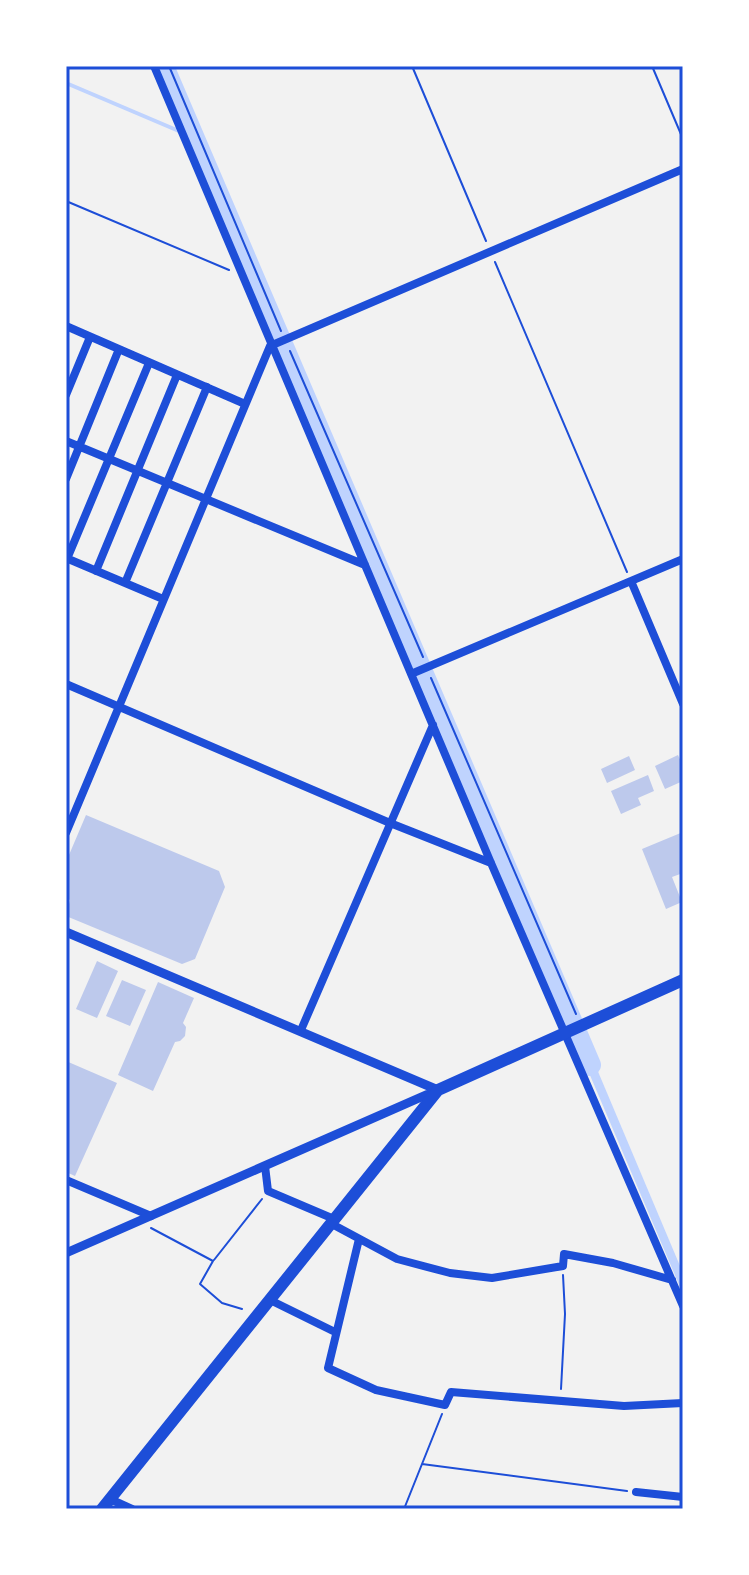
<svg xmlns="http://www.w3.org/2000/svg" width="749" height="1575" viewBox="0 0 749 1575" font-family="Arial,sans-serif">
<rect width="100%" height="100%" fill="#f2f2f2"/>
<path fill="#bfd3fe" d="M583,1036L683,1273V1294L575,1040Z"/>
<g fill="none" stroke-linecap="round" stroke-linejoin="round">
<path stroke="#bfd3fe" stroke-width="4" d="M66,83L193,137"/>
<path stroke="#bfd3fe" stroke-width="22" d="M163,66L590,1065"/>
</g>
<path fill="#bdc9ec" d="M678,755L683,766V781L665,789L655,766Z
M629,756L635,770L607,783L601,769Z
M648,775L654,791L638,798L641,805L621,814L611,791Z
M86,815L219,871L225,887L195,959L182,964L66,916L70,900L66,898V862Z
M683,832V873L672,877L682,902L666,909L642,849Z
M97,961L118,971L97,1018L76,1009Z
M122,980L146,990L130,1026L106,1016Z
M158,982L194,998L183,1023L186,1027L185,1036L180,1041L175,1042L153,1091L118,1075Z
M66,1061L117,1083L75,1176L66,1172Z"/>
<g fill="none" stroke-linecap="round" stroke-linejoin="round">
<path stroke="#1d4ed8" stroke-width="2" d="M169,66L281,331
M412,66L486,241
M652,66L683,139
M66,201L229,270
M495,262L627,572
M290,351L423,657
M431,678L576,1014
M151,1228L213,1261L200,1284L222,1303L242,1309
M214,1260L262,1199
M561,1389L565,1314L563,1275
M422,1464L627,1491
M404,1509L442,1414"/>
<path stroke="#1d4ed8" stroke-width="8" d="M154,66L491,863L683,1306
M66,326L245,404
M66,395L90,337
M66,441L365,565
M66,479L119,349
M66,558L163,599
M67,559L149,363
M96,571L177,375
M631,581L683,704
M125,583L207,387
M411,674L683,559
M66,684L390,823L491,863
M66,833L270,346L683,169
M301,1030L433,725
M265,1166L268,1191L334,1219
M66,1180L151,1216
M330,1223L397,1259L450,1273L492,1278L563,1266L564,1254L613,1263L672,1280
M359,1239L328,1368L376,1390L445,1405L451,1392L624,1406L683,1403
M270,1300L335,1332
M636,1492L683,1497
M110,1499L132,1509"/>
<path stroke="#1d4ed8" stroke-width="9" d="M66,932L438,1090
M66,1253L435,1091"/>
<path stroke="#1d4ed8" stroke-width="12" d="M102,1509L438,1090L683,980"/>
</g>
<rect width="749" height="1575" fill="none" stroke="#ffffff" stroke-width="136"/>
<rect x="68" y="68" width="613" height="1439" fill="none" stroke="#1d4ed8" stroke-width="3"/>
</svg>
